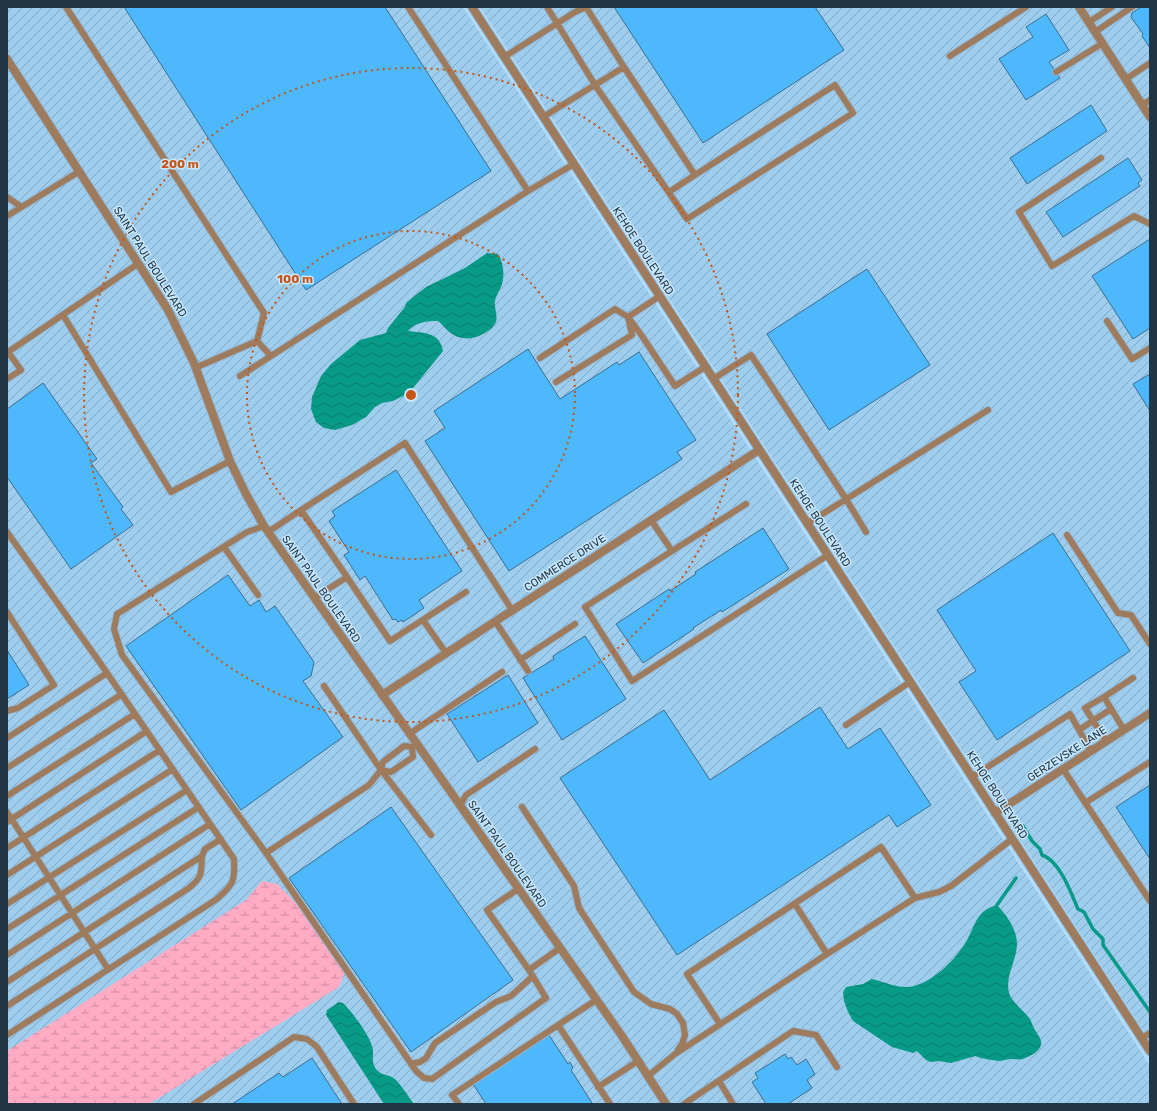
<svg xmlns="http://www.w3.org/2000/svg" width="1157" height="1111" viewBox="0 0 1157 1111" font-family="Rubik,sans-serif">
<defs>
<pattern id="industrial-furrows" width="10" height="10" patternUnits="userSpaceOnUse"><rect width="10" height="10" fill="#9ecdee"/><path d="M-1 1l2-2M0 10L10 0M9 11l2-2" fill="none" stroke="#80a7c3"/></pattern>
<pattern id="wetland-marsh" width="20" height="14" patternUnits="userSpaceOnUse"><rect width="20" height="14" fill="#ffabc4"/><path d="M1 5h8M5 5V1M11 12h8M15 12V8" fill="none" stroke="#ce8ca1"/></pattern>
<pattern id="water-waves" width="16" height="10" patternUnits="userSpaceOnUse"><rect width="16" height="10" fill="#079a87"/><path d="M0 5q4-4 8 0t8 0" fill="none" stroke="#087e70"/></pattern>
</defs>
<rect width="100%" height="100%" fill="#b2dcfb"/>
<path fill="url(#industrial-furrows)" d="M7,7H463L1150,1066V1104H7Z
M480,7H1150V1041L976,772Z"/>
<path fill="url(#wetland-marsh)" d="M262,881L277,884L306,913L345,972L339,987L149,1104H7V1051L246,900Z"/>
<path fill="url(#water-waves)" d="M487,253L498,254C504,264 505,276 501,287C499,291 496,296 495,301C494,308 498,315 496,322C494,327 487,332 483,334C470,341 457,340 446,329C443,326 441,323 438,321C427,321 415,322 408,331C424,333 440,332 443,351L409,393L393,401L382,403L375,407L366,417L352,425L335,430L324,428L316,422L311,409L312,397L321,376L331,364L360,340L386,333L388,328L404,308L407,302L426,287L465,268Z
M997,905C1006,914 1018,931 1017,945C1016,962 1005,976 1009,993C1013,1004 1024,1010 1030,1019C1032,1023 1033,1027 1035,1030C1037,1033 1040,1037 1041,1041C1043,1051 1030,1056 1023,1059C1018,1060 1015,1059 1011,1059C1007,1059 1002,1061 999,1061C991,1060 983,1059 975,1056L951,1063L939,1061L931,1062L926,1060L917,1051L913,1053L892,1047L853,1021L848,1012L844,1001L843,992L846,987L863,984L872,979C885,982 901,990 914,986C934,981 957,958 967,940C976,924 976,911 997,905Z
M339,1002L343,1003C352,1012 368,1033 372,1046C375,1054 370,1061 376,1069C381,1076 389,1074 395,1079C402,1086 408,1096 414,1104H384L326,1015L327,1010Z"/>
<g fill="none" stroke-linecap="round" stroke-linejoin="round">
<path stroke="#079a87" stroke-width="3.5" d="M1023,826L1032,841L1040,849L1042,855C1060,861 1071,893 1078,909L1084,912L1093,929L1103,939V945L1150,1012
M997,905L1016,878"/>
</g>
<path fill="#4db8fc" stroke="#3b6e90" d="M124,7H385L491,171L306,290Z
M614,7H815L844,50L703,143Z
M1141,7H1150V48L1142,36L1143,34L1131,17L1132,13Z
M1046,14L1069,50L1049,62L1060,78L1026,100L999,59L1033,37L1026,27Z
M1091,105L1107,131L1027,184L1010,158Z
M1128,158L1142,180L1138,183L1140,186L1063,237L1046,212Z
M1150,239V328L1133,339L1092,276Z
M867,269L930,365L829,430L767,334Z
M528,349L560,399L617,362L619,365L639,352L696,440L677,452L682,459L509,571L425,441L445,428L434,411Z
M1150,374V411L1133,384Z
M43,383L97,459L91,463L123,507L121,509L133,525L71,569L7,477V409Z
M396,470L462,571L419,600L424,608L403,622L402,620L398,622L395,619L393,620L365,576L360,580L344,555L349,552L329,521L335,516L332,511Z
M763,528L789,569L722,612L721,610L693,628L694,629L643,663L616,624L669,589L670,591L696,574L695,572Z
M1053,533L1130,651L997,740L959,682L976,671L937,610Z
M228,575L250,606L259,600L266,612L275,606L314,662L311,676L303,681L343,737L241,810L126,646Z
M585,636L626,699L562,740L523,678L554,659L553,656Z
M7,650L29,685L7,699Z
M508,675L538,723L478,762L447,714Z
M820,707L848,749L880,728L931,805L897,827L889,815L677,955L560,778L664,710L710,780Z
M1150,785V859L1116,807Z
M391,807L513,980L411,1052L289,878Z
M549,1035L568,1064L570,1062L573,1068L571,1070L592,1103L590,1104H486L473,1084Z
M785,1054L788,1059L791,1057L797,1065L806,1059L815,1074L807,1080L812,1088L788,1104H766L752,1082L758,1078L755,1073Z
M312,1058L342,1104H232L279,1073L283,1077Z"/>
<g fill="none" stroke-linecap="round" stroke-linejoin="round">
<defs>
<path id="service" d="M66,7L264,313L257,341L195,368
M408,7L528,191
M586,7L624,67
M1089,22L1112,7
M1095,32L1132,7
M950,56L1026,7
M504,57L575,12L586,7
M1056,72L1103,43
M1126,79L1150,63
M1142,105L1150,100
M543,117L624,67L695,175L835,85L853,113L687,219L595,85L547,7
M1101,158L1019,212L1052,266L1134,216L1150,224
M669,192L695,175
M7,197L20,206
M7,216L80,171
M63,315L171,492L230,461
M1107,321L1132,359L1150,348
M257,341L271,356L528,191L574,164
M540,358L615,309L628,317L660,296
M240,376L271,356
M7,379L21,370L8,352L139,263
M713,379L751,355L846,499L866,532
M556,382L632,335L628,317L642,336L675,386L705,367
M301,510L405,443L512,610
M651,520L672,551L585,607L632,681L828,555
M808,523L988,410
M264,526L247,532L117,614L114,629L122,655L266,853L416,1071L424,1078L432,1079L546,998L529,970
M7,532L103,667L234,859C235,881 234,884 217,899L7,1035
M268,532L301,510L347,577L314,598
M1067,535L1118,613L1131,615L1150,644
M224,547L258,595
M672,551L746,504
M347,577L390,641L466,592
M7,612L54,685L18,708L7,711
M423,620L446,653
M495,621L528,671
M520,660L575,624
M324,686L381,770L431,835
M1104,697L1085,708L1106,741
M846,725L910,682
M1079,730L1111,709
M1124,730L1104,697L1133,678
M409,734L502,672
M7,738L107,673
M7,768L122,694
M1063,769L1150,901
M381,770L391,772L413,757L412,747
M972,777L1070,714L1091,751
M7,796L135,714
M1085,803L1150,762
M460,806L466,795L535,749
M522,807L574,886L579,908L634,992L651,1004L670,1009L677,1014L683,1023L685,1035L682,1044L678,1050
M7,812L108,969
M7,822L147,731
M7,848L160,750
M266,853L369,785L381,770L383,762L404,746L412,747L416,744
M202,856L205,849L221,839
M7,875L173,769
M518,889L487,910L529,970L560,948
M915,898L939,892L951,886L1012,839
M7,904L187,790
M795,904L827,954
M7,929L199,807
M7,955L210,824
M7,982L202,856C201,874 203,876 189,888L7,1006
M558,1025L610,1104
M1142,1038L1150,1033
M411,1064L420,1062L426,1058L435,1043L496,1002L511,996L533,976
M648,1076L675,1054L827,954L915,898L881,847L687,974L720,1024
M719,1081L733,1104
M598,1087L638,1061
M194,1104L294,1037L307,1039L317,1047L354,1104
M459,1104L452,1095L596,1000
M684,1104L793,1031L816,1035L837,1067"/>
<path id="minor" d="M472,7L1150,1051
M1079,7L1150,117
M7,59L168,310L194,363L230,461L246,494L264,526L622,1036L666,1104
M382,695L759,450
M995,813L1150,713"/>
</defs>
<use href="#service" stroke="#92b7d3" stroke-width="8"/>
<use href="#minor" stroke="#92b7d3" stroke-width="10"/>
<use href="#service" stroke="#9f7b5d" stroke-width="6"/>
<use href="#minor" stroke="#9f7b5d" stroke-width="8"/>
</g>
<g fill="none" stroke="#ca5415" stroke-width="2" stroke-dasharray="2 4">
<circle cx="411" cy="395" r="164"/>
<circle cx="411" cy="395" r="327"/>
</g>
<g text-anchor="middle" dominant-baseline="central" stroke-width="3" stroke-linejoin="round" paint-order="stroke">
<g font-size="11" fill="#213645" stroke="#c8e8ff">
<text transform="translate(643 251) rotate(57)">KEHOE BOULEVARD</text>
<text transform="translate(150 262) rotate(58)">SAINT PAUL BOULEVARD</text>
<text transform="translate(820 523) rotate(57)">KEHOE BOULEVARD</text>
<text transform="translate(565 563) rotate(-33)">COMMERCE DRIVE</text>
<text transform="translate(321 589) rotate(55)">SAINT PAUL BOULEVARD</text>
<text transform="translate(1067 754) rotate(-33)">GERZEVSKE LANE</text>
<text transform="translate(997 795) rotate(57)">KEHOE BOULEVARD</text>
<text transform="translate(507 854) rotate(55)">SAINT PAUL BOULEVARD</text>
</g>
</g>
<circle cx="411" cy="395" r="6" fill="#ca5415" stroke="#c8e8ff" stroke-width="2"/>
<g font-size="12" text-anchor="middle" font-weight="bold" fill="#ca5415" stroke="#c8e8ff" stroke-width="3" stroke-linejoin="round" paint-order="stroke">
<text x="180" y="168">200 m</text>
<text x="295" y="283">100 m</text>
</g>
<rect width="1157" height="1111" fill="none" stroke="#213645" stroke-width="16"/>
</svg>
